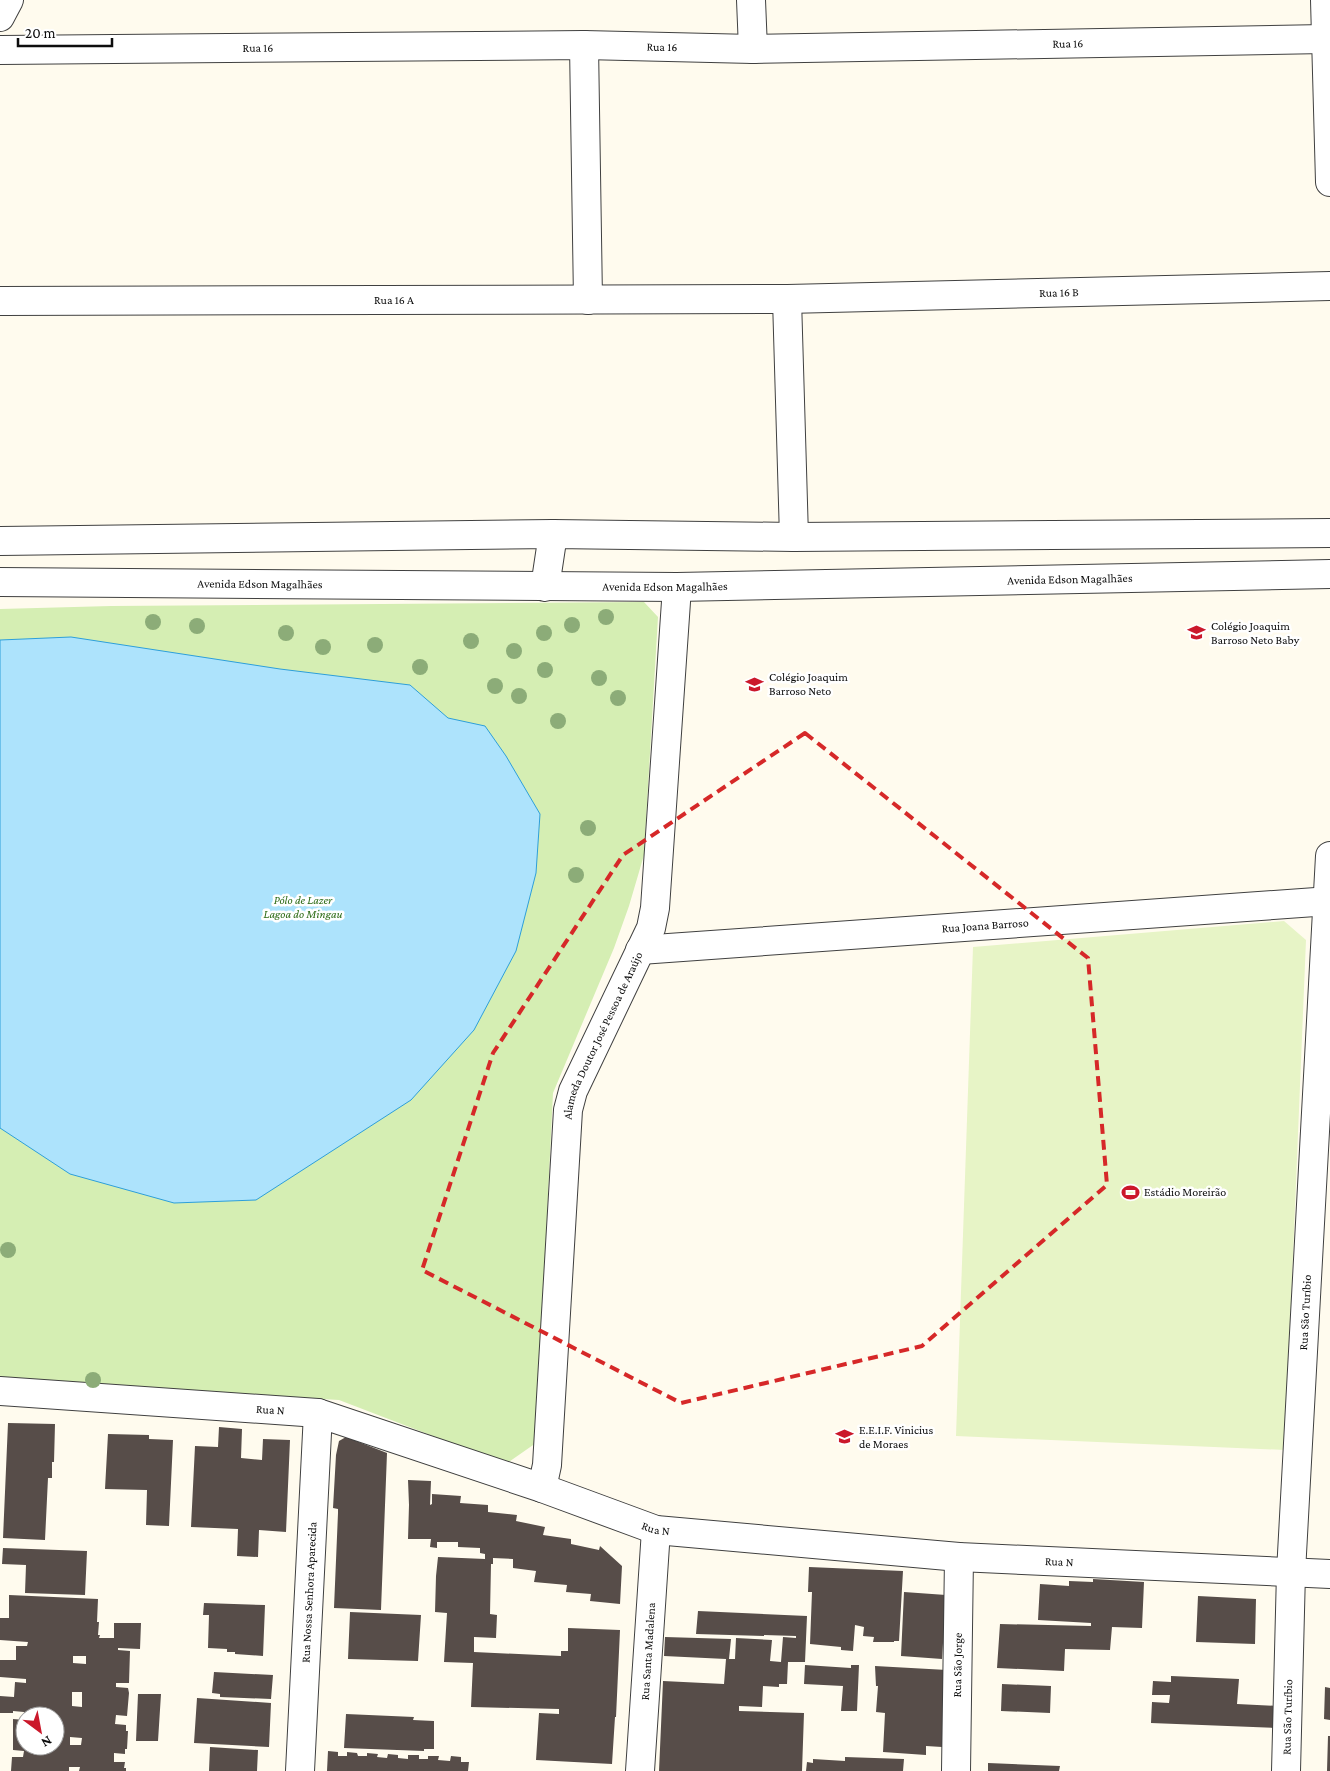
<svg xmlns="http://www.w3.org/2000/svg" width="1330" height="1771" viewBox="0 0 1330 1771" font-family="'Crimson Pro',serif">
<rect width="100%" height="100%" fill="#fffbee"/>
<path fill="#d5eeb3" d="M644,602L658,617L644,855L629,906L614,948L553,1093L536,1443L506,1464L339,1400L0,1379V609L111,606Z"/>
<path fill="#e7f4c6" d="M1284,921L1306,940L1285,1450L956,1436L973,947Z"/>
<path fill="#ade3fc" stroke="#2d9fda" d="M71,637L280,669L410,685L448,718L485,726L506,756L540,814L536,873L516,951L474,1030L411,1100L256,1200L174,1203L70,1174L0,1128V640Z"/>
<path fill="#574d49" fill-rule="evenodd" d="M8,1423L55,1424L54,1462H52V1478H48L45,1540L3,1538Z
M219,1427L242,1429L241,1458L262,1460L263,1439L290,1440L286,1532L259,1530L258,1557L237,1556L238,1529L191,1527L195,1446L218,1447Z
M108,1434L149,1435V1439L173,1440L169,1526L146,1525L147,1490L105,1489Z
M346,1437L387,1453L381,1610L334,1608L338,1513V1509L333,1508L336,1455L339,1441Z
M408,1480L431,1481L430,1505L432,1504V1494L461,1496L460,1503L488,1505V1512L517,1515L516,1521L545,1527L543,1535L571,1539V1544L599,1550L600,1546L622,1566L620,1604L590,1601L591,1594L566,1592L567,1585L534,1582L536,1571L513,1568V1559L493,1558V1564H491L490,1614L497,1615L496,1638L474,1637V1652L561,1656V1651H568V1628L620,1630L616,1717H615L612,1764L536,1760L539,1713L559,1714V1709L471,1707L473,1663L444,1662L447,1613L435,1612L436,1576L438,1557L485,1559V1554L480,1553V1548L458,1547V1542H437V1548L430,1547L431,1539H408L409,1505Z
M3,1548L87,1551L85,1595L25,1593L26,1565L2,1564Z
M809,1567L903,1571L899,1641H894V1642H873L874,1637L863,1636L864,1627L855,1625L853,1651L841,1650V1647L810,1644L812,1592H808Z
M1093,1579L1144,1582L1142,1628L1112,1627L1110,1650L1065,1649L1064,1671L997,1668L1000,1624L1091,1626V1623L1038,1620L1040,1584L1069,1586V1581L1093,1582Z
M904,1592L946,1595L942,1659L901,1656Z
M9,1595L98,1599L97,1622H99L98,1635H100L99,1638H114V1623H141L140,1649L118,1648V1650L130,1651L129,1683H116V1687L128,1688L129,1693L127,1716L116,1715L115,1724L126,1725V1731H128L127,1749H125V1754L114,1753V1762H125L124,1768H126V1771H79L80,1767H69V1771H11L12,1757H23L24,1751L13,1750V1719L25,1720V1746H55V1716H24V1712L13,1711V1713H0V1696L14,1697L15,1682L26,1683V1679L0,1677V1660H16V1646H27L28,1642L0,1640V1618H9ZM73,1656H86V1664L73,1663ZM72,1692H82V1707L72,1706ZM70,1737L82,1738L81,1745H70Z
M1198,1596L1256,1599L1255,1644L1196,1642Z
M204,1603L265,1605L263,1656L235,1654V1652H227V1649L208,1648L209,1615H203Z
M698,1611L807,1616L805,1662H788L787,1684H779V1687L763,1686L762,1707L739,1706V1711L804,1713L802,1771H659L663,1681L724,1684L726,1659L664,1656L665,1637L731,1639L729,1659H735L736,1638L772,1640L770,1661L781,1662L783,1637L796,1638V1636L764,1635V1636L696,1634Z
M350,1612L421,1615L418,1661L348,1659Z
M805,1665L851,1668V1665H859L857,1711H841L843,1686L804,1684Z
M875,1666L947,1670L942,1747L926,1746V1755L883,1752L885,1713L876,1712L878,1686H876Z
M214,1672L273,1675L271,1699L220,1697V1694L212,1693Z
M1171,1676L1239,1679L1237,1704L1278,1706L1277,1728L1151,1723L1152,1702L1169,1703L1170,1695H1152L1153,1681L1171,1682Z
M1002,1684L1051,1686L1050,1713L1001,1711Z
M1325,1687L1330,1688V1720L1324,1719Z
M138,1694H161L158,1741H136Z
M197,1698L271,1703L269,1747L194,1743Z
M346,1714L414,1717L413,1720L434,1721V1749H424V1751L344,1748Z
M1328,1736H1330V1771H1327Z
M210,1747L258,1750L257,1771H209Z
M328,1751L338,1752V1756H347V1752L357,1753L358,1756H367V1753L378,1754L377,1757L387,1758L388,1754L398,1755V1758L408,1759V1755H419V1759H428V1756H439L438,1760L450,1761L451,1756L461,1757V1762H469L468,1771H327Z
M845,1757L904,1759L903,1771H806L807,1762L813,1763V1759L845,1761Z
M988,1763L1060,1766L1059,1771H988Z"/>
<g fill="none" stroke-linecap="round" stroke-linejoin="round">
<defs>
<g id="minor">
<path d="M751,0L753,49"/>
<path d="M1325,0L1330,182"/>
<path d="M0,17L9,0"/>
<path d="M584,45L588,300"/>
<path id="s1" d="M0,50L584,45L753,49L1325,39"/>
<path d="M787,299L794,537"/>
<path id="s2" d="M0,301L787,299L1330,286"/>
<path id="s3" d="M640,950L1330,901"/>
<path id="s4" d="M0,1391L318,1413L542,1488L656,1530L959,1557L1330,1574"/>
<path id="s5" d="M542,1488L547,1465L568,1110L573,1091L651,928L655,908L677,587"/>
<path id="s6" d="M300,1771L318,1413"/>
<path id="s7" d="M640,1771L656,1530"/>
<path id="s8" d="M956,1771L959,1557"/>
<path id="s9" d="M1286,1771L1291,1572L1330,856"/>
</g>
<g id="tertiary">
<path d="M0,541L553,534L794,537L1330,533"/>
<path id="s10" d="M0,582L677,587L1330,574"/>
<path d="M545,587L553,534"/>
</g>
</defs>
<use href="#minor" stroke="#404040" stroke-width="30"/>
<use href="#tertiary" stroke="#404040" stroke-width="30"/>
<use href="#minor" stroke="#fff" stroke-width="28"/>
<use href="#tertiary" stroke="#fff" stroke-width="28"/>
</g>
<g fill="#8cac78">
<circle cx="606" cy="617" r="8"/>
<circle cx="153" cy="622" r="8"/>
<circle cx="572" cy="625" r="8"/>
<circle cx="197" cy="626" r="8"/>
<circle cx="286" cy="633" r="8"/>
<circle cx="544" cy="633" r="8"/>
<circle cx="471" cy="641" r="8"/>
<circle cx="375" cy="645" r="8"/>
<circle cx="323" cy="647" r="8"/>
<circle cx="514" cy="651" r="8"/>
<circle cx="420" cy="667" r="8"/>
<circle cx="545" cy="670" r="8"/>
<circle cx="599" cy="678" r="8"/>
<circle cx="495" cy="686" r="8"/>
<circle cx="519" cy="696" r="8"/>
<circle cx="618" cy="698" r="8"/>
<circle cx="558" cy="721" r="8"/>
<circle cx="588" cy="828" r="8"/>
<circle cx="576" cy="875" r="8"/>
<circle cx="8" cy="1250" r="8"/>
<circle cx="93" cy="1380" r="8"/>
</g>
<path fill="none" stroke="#d62828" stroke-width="4" stroke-dasharray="10 6" stroke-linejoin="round" d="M805,733L1088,958L1107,1185L922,1346L681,1403L422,1270L493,1053L623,855Z"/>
<defs>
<symbol id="school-bare" viewBox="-9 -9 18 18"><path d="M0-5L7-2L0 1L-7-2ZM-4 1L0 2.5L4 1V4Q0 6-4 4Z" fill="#cb182b" stroke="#fff" stroke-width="2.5" paint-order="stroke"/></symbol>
<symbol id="stadium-bare" viewBox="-9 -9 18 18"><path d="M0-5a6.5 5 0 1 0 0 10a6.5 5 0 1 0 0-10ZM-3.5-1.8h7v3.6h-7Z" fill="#cb182b" stroke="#fff" stroke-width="2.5" paint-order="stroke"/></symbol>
</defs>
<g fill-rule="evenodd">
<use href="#school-bare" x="1184" y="620" width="25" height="25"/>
<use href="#school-bare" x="742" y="672" width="25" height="25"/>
<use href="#stadium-bare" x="1118" y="1180" width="25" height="25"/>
<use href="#school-bare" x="832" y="1424" width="25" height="25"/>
</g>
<g text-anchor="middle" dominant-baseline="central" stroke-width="5" stroke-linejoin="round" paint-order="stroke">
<g font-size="12" fill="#0d0d0d" stroke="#fff">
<text stroke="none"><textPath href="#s1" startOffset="1068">Rua 16</textPath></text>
<text stroke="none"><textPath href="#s1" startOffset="258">Rua 16</textPath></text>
<text stroke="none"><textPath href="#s1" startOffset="662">Rua 16</textPath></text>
<text stroke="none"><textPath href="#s2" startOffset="1059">Rua 16 B</textPath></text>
<text stroke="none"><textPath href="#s2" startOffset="394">Rua 16 A</textPath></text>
<text stroke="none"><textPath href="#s10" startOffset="1070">Avenida Edson Magalhães</textPath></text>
<text stroke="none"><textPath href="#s10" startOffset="260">Avenida Edson Magalhães</textPath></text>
<text stroke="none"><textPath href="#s10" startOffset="665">Avenida Edson Magalhães</textPath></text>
<text stroke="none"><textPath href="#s3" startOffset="346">Rua Joana Barroso</textPath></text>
<text stroke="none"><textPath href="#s5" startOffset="461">Alameda Doutor José Pessoa de Araújo</textPath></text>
<text stroke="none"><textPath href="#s9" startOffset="459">Rua São Turíbio</textPath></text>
<text stroke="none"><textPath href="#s4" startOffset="271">Rua N</textPath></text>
<text stroke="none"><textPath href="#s4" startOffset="676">Rua N</textPath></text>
<text stroke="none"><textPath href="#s4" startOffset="1081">Rua N</textPath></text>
<text stroke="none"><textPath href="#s6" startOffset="179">Rua Nossa Senhora Aparecida</textPath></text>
<text stroke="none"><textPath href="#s7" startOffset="120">Rua Santa Madalena</textPath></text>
<text stroke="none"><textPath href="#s8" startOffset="106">Rua São Jorge</textPath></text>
<text stroke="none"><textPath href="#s9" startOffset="54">Rua São Turíbio</textPath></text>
</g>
<g font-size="12" fill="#0d0d0d" stroke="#fff" text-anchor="start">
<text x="1211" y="626">Colégio Joaquim<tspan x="1211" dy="14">Barroso Neto Baby</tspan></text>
<text x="769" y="677">Colégio Joaquim<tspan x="769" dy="14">Barroso Neto</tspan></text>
<text x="1144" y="1192">Estádio Moreirão</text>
<text x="859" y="1430">E.E.I.F. Vinicius<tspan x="859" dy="14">de Moraes</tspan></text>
</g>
<g font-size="12" font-style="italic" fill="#2e6c17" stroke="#fff">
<text x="303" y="900">Pólo de Lazer<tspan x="303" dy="14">Lagoa do Mingau</tspan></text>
</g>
</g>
<g transform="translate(40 1731) rotate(148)"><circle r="24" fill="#ffffff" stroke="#9e9e9e"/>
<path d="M0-4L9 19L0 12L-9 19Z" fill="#cb182b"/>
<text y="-8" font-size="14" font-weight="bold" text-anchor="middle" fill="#0d0d0d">N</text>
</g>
<path d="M18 38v8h94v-8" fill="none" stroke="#0d0d0d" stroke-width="2.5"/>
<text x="25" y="38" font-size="15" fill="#0d0d0d" stroke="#ffffff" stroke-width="4" paint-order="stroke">20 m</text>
</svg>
